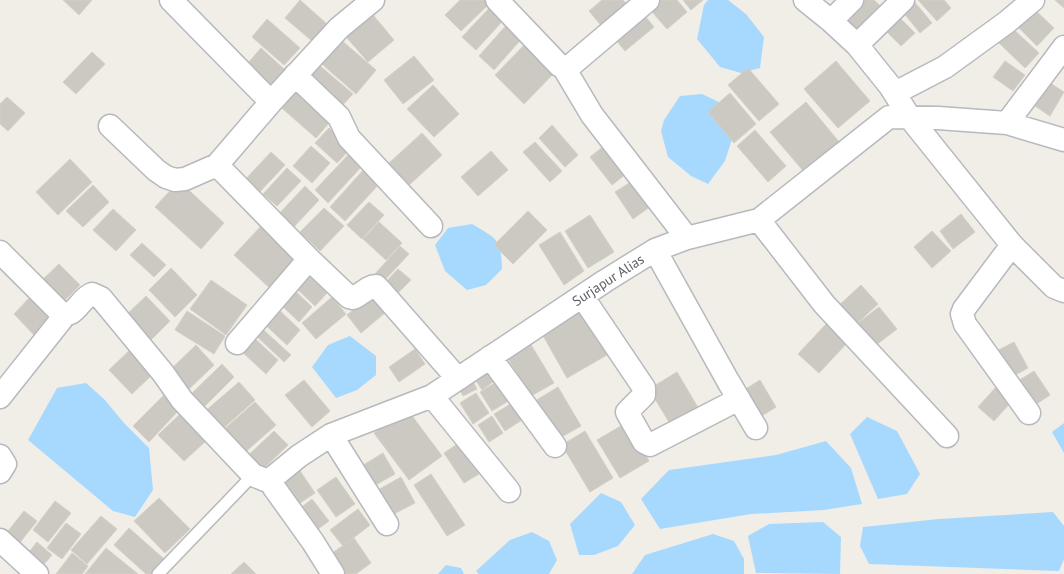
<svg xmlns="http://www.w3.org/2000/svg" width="1064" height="574" viewBox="0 0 1064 574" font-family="'PT Sans',sans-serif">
<rect width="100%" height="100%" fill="#f0eee6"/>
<path fill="#a7d9ff" d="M708,0H728L746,14L764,37L760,68L741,73L720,67L697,39L704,5Z
M702,94L729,107L733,136L725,161L708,184L691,176L668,157L661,131L664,120L680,96Z
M472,224C498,240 501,238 502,269L486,285L467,290L445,271L435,245L448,228Z
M350,336L376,356V375L357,390L336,398L312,367L328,345Z
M86,383L104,399L124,423L149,448L153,490L135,517L113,511L28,440L57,388Z
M867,417L897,431L920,474L907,494L878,499L850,434Z
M1064,423V453L1052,432Z
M826,441L851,468L862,504L824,510L751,514L660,529L641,499L669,470L776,455Z
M601,493L621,502L635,525L618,546L594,555H579L570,524Z
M1053,512L1064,526V559L1059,571L869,564L860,546L863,527L939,519Z
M823,522L841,537L840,574L756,573L748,536L769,524Z
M532,532L549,541L557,560L549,574H479L476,571L510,540Z
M713,534L734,541L744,559V574H632L645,555Z
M446,565L461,568L464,574H438Z"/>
<path fill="#ccc9c3" stroke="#d5d0c4" d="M63,0H92L79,15Z
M300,0L327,24L312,41L285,18Z
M460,0H486L490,3L461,31L445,15Z
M602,0H623L629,7L604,29L589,11Z
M654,0H677L687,12L667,29L647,6Z
M683,0H703L691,10Z
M857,0H874L887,12L859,41L837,21Z
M913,0L932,23L920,33L898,6Z
M918,0H944L951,8L937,21Z
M1055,0H1064V8Z
M495,2L509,14L476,50L462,37Z
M368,9L394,40L368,62L341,31Z
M1034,9L1054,28L1037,46L1017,26Z
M641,11L654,27L625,51L612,35Z
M895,13L915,33L901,46L881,26Z
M267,19L300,48L284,65L252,37Z
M510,21L525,35L494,70L479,56Z
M1011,27L1039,53L1025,68L997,41Z
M334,34L376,70L356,94L314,57Z
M530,39L559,68L524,104L495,75Z
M261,48L285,70L267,91L243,69Z
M92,52L105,64L76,94L63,82Z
M414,56L434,80L403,104L384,80Z
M313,60L353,94L337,111L298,77Z
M836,61L870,101L838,128L804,89Z
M1005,61L1025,75L1013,91L993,77Z
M748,68L779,104L759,121L728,85Z
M1044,79L1064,92L1050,116L1029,102Z
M294,80L335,116L316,138L275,102Z
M433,85L459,114L434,137L407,109Z
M730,93L756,124L734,143L708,112Z
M7,97L25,113L8,131L0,124V104Z
M806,102L840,143L805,173L770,132Z
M552,125L578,155L565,167L539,138Z
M329,128L351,148L337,163L315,143Z
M755,130L786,166L768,182L737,146Z
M422,133L442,155L409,185L389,163Z
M535,142L562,171L550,182L523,152Z
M311,146L330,163L312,183L293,166Z
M604,146L626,174L612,185L590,157Z
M491,151L508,170L478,196L461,177Z
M271,152L285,165L256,196L242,183Z
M350,153L363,165L328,203L315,190Z
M70,159L92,182L58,215L36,192Z
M366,167L381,182L345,221L330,207Z
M287,168L301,181L277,206L263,194Z
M634,180L651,206L633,219L615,192Z
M179,181L224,223L201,249L155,207Z
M93,185L109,202L83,227L66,211Z
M305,186L319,200L291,230L276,217Z
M369,202L384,215L362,239L347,225Z
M324,208L344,226L320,251L300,232Z
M113,209L136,230L116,251L93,230Z
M528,211L547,230L513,264L494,245Z
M961,214L975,232L953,249L940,231Z
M590,215L614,252L588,268L565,231Z
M379,222L402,243L386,260L363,239Z
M262,225L301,262L274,292L234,255Z
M932,231L951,251L932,268L914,247Z
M560,232L584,271L564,285L539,245Z
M142,243L166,265L154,277L130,255Z
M400,246L409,254L382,283L374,275Z
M59,264L80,285L58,307L37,285Z
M171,268L197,295L175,317L149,290Z
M398,269L411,280L395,296L383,285Z
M303,270L327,293L315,306L291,283Z
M211,280L247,305L226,335L190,309Z
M861,285L878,304L852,328L834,310Z
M291,287L312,307L299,322L277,301Z
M371,295L386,312L361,333L347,315Z
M31,296L53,319L35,336L14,314Z
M146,296L170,321L148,343L123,318Z
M332,297L346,314L316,339L302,323Z
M275,306L300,330L287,345L261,321Z
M879,307L897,329L876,345L858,323Z
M582,309L607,355L567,378L541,332Z
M187,311L225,336L214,354L175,330Z
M827,323L848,342L819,373L798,354Z
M257,324L291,355L284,362L251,331Z
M251,335L278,360L266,374L239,349Z
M527,338L554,383L531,396L504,352Z
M1014,342L1028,368L1006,380L991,354Z
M196,345L214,365L187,391L168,372Z
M133,347L156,371L132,394L109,370Z
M415,349L425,364L399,382L389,367Z
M222,364L234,377L198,413L185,400Z
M488,366L497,379L482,390L473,376Z
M1034,371L1050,395L1029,409L1013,384Z
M677,372L700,411L672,427L649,389Z
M470,376L477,389L463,396L456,383Z
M304,380L330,411L312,427L285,395Z
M760,380L776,407L757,419L741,392Z
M498,381L510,400L492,411L480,392Z
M239,382L255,400L219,432L203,413Z
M997,386L1013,400L994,421L978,407Z
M558,387L581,426L558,439L535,401Z
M476,393L489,413L473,424L460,403Z
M165,394L180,409L149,442L133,426Z
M255,402L276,425L242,455L221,432Z
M514,402L525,418L505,431L494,414Z
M407,409L442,456L409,480L374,433Z
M181,413L207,440L184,461L158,435Z
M492,416L503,433L489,442L478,425Z
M626,423L649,461L620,478L597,440Z
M274,431L288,445L256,476L242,461Z
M585,431L613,478L590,492L562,445Z
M459,443L479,474L464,483L444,453Z
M383,453L395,474L372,487L360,467Z
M296,465L315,493L291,509L272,482Z
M431,474L465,525L447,536L414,485Z
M336,477L355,504L336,517L317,490Z
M401,477L415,503L392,515L378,490Z
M159,498L190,529L165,553L134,521Z
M312,499L329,521L310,535L294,513Z
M55,501L71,513L48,542L33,530Z
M358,509L370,525L343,546L330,530Z
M24,511L37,521L18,545L5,535Z
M101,516L117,529L87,564L71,550Z
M66,523L81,534L62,559L47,548Z
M129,528L164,559L151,574H146L114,545Z
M354,538L371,563L356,574H336L325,558Z
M37,542L52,555L39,570L25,557Z
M106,548L138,574H85Z
M72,553L88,566L82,574H56Z
M244,562L256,574H231Z"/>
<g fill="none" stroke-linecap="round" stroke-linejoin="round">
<defs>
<path id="service" d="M158,574L253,475"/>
<path id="minor" d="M171,0L271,102
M497,0L559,65L564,68L570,66L648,0
M805,0L831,21L857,45L890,86L910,118L1012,245L964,309L962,314L965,324L1029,413
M831,21L852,0
M857,45L903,0
M564,68L592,115L687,238
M295,75L339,117L349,138L431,226
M895,93L945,67L1007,22L1033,0
M1007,123L1064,47
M110,126L156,170L166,177L175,180L185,179L217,165L271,102L339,28L373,0
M217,165L309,259L349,297L353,298C361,295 368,286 376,286L380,290L458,379
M759,220L824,304L947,436
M1012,245L1054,287L1064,291
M655,250L728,381L756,428
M0,252L61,313C75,319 80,298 92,294L101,298L163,373L182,400L253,475L270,482
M582,296L644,388V395L627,412L644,442L650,445L739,399
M237,343L309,259
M490,357L555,446
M432,396L509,491
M0,397L65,315
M331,435L387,524
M0,456L5,464L0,472
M0,540L37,574
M333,574L313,542L270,482L271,479L299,456L331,435L432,396L605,281L655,250L687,238L759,220L889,117L938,118L1007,123L1064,140"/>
</defs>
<use href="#service" stroke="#b6b9bd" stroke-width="14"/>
<use href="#minor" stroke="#b6b9bd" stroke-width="25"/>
<use href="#service" stroke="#fff" stroke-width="11"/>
<use href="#minor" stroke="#fff" stroke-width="22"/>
</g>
<g text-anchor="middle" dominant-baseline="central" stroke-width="4" stroke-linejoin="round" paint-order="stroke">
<g font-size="14" fill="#5e6267" stroke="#fff">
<text transform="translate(608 280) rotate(-33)">Surjapur Alias</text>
</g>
</g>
</svg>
